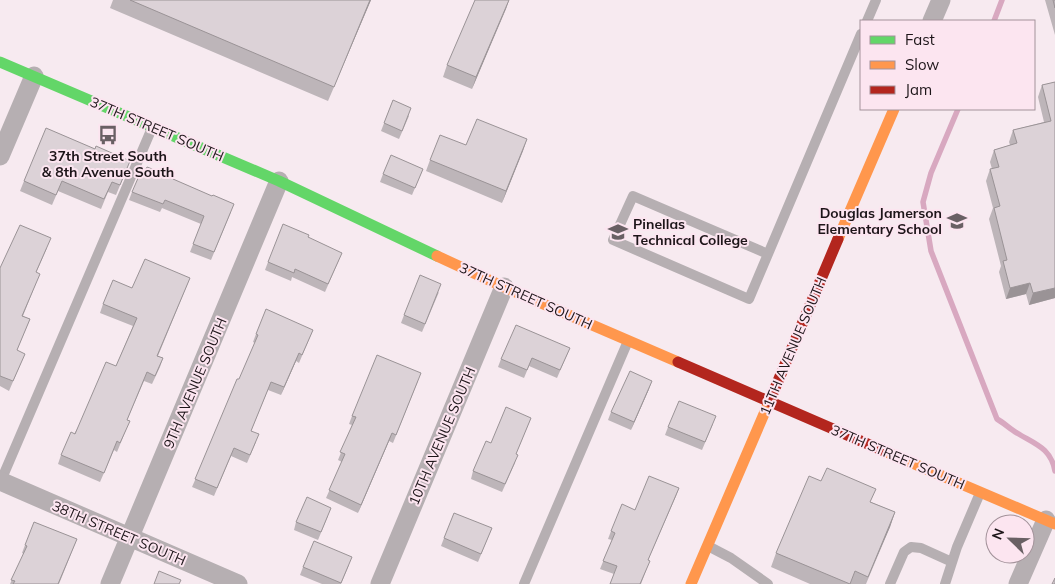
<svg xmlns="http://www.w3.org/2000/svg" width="1055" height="584" viewBox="0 0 1055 584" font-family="Mulish,sans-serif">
<rect width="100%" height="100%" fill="#f7eaf0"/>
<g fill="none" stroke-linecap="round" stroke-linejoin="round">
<path stroke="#d8a8c0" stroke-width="5.5" d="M994,21L1002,0
M958,109L931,173L923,202L931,251L997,419C1004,423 1010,429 1017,433C1035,444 1051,448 1055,471"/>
<path stroke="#b6afb2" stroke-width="10" d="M867,21L876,0
M768,254L633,196L613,240L749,299L861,34
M0,483L152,128
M708,546L731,558L768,584
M524,584L628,341
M890,584L904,552L911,547L921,548L952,562
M945,584L957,547L980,493"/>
<path stroke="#b6afb2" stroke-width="19" d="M932,21L941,0
M0,156L34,76
M0,481L238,584
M110,584L279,181
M380,584L504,287
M1018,584L1046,520"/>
<path stroke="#63d668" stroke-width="11" d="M0,62L279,181L437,256"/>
<path stroke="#ff974d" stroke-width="11" d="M838,239L894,109
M437,256L504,287L678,362
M884,451L1055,524
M691,584L770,400"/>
<path stroke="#b3261e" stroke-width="11" d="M678,362L884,451
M770,400L838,239"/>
</g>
<path fill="#bdb5b9" d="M113,0H371L328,101L110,8Z
M509,0L472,89L443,77L447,65Z
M1045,0H1055V35Z
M1055,82V298L1029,305L1026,294L1006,299L999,272L1001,266L989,219L993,208L986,181L990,169H992L990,162L994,150L1010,145L1009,142L1013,130L1044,122L1038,97L1042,85Z
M393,100L409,116L399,139L381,131Z
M527,139L502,203L426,171L430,160L466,145Z
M95,149L130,161L116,195L108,192L101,209L58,191L52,205L20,191L24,181Z
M423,169L412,195L380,182L383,174Z
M173,179L231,212L211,260L190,252L201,224L162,208L160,212L129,200L132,192Z
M308,237L339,260L325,292L292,277L291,281L265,270L268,262Z
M47,248L36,273V283L23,316L30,319L17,350L21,363L9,391L0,386V268Z
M190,278L158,356L163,358L160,367L152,384L144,381L127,420L126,430L117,452L114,450L100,482L58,464L61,455L116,366L133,326L100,313L103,304L132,288Z
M439,292L422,332L401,323L404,315Z
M313,330L299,363L296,361L281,395L268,390L251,431L256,442L247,463L231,456L214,496L192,487L255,343L253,342L256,334Z
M570,348L557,378L529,366L524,378L498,367L501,359Z
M418,381L393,443L389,441L358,513L326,498L342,462L338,460L352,425L349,424L352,416Z
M649,389L631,430L608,420L611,412Z
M531,418L516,454L515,463L502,492L471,479L473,471L491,443Z
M713,424L702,450L665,435L668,427Z
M679,488L648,560L647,568L641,584H610L614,574L600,569L612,540L608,539L611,531L635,510Z
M871,502L895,512L890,527L866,584H810L771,567L776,553Z
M328,516L318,540L294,530L296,522Z
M492,528L478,562L441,546L444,538Z
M77,539L59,584H10L24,554L22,553L25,545Z
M349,565L341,584H322L300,575L303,567Z"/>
<path fill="#9a9396" d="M370,0H371L328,101L334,87Z
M509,0L506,9L472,89L476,77Z
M527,139L523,151L502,203L506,191Z
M1030,283L1026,294L1006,299L1010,288Z
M1055,288V298L1029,305L1033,293Z
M299,353L296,361L281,395L284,387Z
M652,381L649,389L631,430L634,422Z
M392,433L389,441L358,513L361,505Z
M679,488L676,496L645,567L648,560Z
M895,512L890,527L865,584L868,577Z"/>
<path fill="#dcd2d7" stroke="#9a9396" d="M130,0H370L334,87Z
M475,0H509L476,77L447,65Z
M1053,0H1055V8Z
M1055,82V288L1033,293L1030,283L1010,288L1003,261L1007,260L994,208L1000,206L990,169L999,167L994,150L1017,143L1013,130L1051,121L1042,85Z
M393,100L411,108L402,131L384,123Z
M477,119L527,139L506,191L430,160L440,135L466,145Z
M46,128L95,149L96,146L130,161L120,185L112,182L104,199L62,181L56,195L24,181Z
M391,155L423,169L415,188L383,174Z
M147,167L173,177V179L212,196L213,195L234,204L214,252L193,244L204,216L165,200L163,204L132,192L142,169L145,171Z
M283,224L309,235L308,237L342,253L328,284L295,269L294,273L268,262Z
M20,225L51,238L36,272L40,274L22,316L30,319L17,350L25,354L13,381L0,376V268Z
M145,259L190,278L157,356L163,358L155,376L147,372L127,420L130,421L120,443L117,441L104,473L61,455L71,432L75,434L106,362L116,366L137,318L103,304L113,280L132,288Z
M420,275L441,284L425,324L404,315Z
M266,309L313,330L302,355L299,353L284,387L271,382L251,431L259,434L250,455L234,448L217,488L195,479L237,379H239L258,335L256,334Z
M516,325L570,348L560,370L532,358L527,370L501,359Z
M377,355L421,373L396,435L392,433L361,505L329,490L345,454L340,452L356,417L352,416Z
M630,371L652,381L634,422L611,412Z
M679,401L716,416L705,442L668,427Z
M506,407L531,418L516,454L518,455L505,484L473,471L486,441L491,443Z
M827,468L876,489L870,502L895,512L868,577L855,571L850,584L776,553L809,476L821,481Z
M649,476L679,488L648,560L650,561L640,584H610L617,566L603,561L615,533L611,531L622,504L635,510Z
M307,497L331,508L321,532L296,522Z
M454,513L492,528L481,554L444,538Z
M34,522L77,539L58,584H13L15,581L11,580L27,546L25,545Z
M314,541L352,557L341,583L303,567Z
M159,571L181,580L179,584H154Z
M1055,578V584H1052Z"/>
<defs>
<symbol id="bus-bare" viewBox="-9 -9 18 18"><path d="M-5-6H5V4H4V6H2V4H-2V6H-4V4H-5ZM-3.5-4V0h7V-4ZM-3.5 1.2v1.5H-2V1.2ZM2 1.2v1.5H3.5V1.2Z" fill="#696064" stroke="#fce5f0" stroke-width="2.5" paint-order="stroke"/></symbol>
<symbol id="school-bare" viewBox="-9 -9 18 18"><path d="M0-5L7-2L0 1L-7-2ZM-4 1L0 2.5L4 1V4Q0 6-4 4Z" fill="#696064" stroke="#fce5f0" stroke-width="2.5" paint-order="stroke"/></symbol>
<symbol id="university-bare" viewBox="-9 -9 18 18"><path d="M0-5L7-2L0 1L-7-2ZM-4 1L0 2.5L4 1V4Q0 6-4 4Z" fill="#696064" stroke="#fce5f0" stroke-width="2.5" paint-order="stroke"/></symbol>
</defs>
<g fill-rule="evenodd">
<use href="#bus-bare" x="94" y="121" width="28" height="28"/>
<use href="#school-bare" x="943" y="207" width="28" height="28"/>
<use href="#university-bare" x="604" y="218" width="28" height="28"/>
</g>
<g text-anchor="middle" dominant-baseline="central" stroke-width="4" stroke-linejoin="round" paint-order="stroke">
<g font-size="14" fill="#1d1519" stroke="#fce5f0">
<text transform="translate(157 129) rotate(23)">37TH STREET SOUTH</text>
<text transform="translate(526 296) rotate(24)">37TH STREET SOUTH</text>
<text transform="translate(793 346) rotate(-67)">11TH AVENUE SOUTH</text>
<text transform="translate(195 383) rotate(-67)">9TH AVENUE SOUTH</text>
<text transform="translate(442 436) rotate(-67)">10TH AVENUE SOUTH</text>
<text transform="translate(898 457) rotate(23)">37TH STREET SOUTH</text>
<text transform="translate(119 533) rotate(23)">38TH STREET SOUTH</text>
</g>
<g font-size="14" font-weight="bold" fill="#1d1519" stroke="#fce5f0">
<text x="108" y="156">37th Street South<tspan x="108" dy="16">&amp; 8th Avenue South</tspan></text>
<text x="942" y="213" text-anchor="end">Douglas Jamerson<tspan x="942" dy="16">Elementary School</tspan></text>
<text x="633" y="224" text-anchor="start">Pinellas<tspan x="633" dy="16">Technical College</tspan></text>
</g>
</g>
<rect x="860" y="20" width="175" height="90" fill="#fce5f0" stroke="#a3929a"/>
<rect x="870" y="36" width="25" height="8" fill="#63d668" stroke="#a3929a"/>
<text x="905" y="45" font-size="15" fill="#1d1519">Fast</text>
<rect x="870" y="61" width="25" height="8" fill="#ff974d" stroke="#a3929a"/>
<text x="905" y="70" font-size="15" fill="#1d1519">Slow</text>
<rect x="870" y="86" width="25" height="8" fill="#b3261e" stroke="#a3929a"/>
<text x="905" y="95" font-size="15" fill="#1d1519">Jam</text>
<g transform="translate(1010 539) rotate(293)"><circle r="24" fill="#fce5f0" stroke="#a3929a"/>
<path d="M0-4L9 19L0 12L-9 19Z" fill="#696064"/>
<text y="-8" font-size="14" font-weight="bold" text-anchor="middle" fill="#1d1519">N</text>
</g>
</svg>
